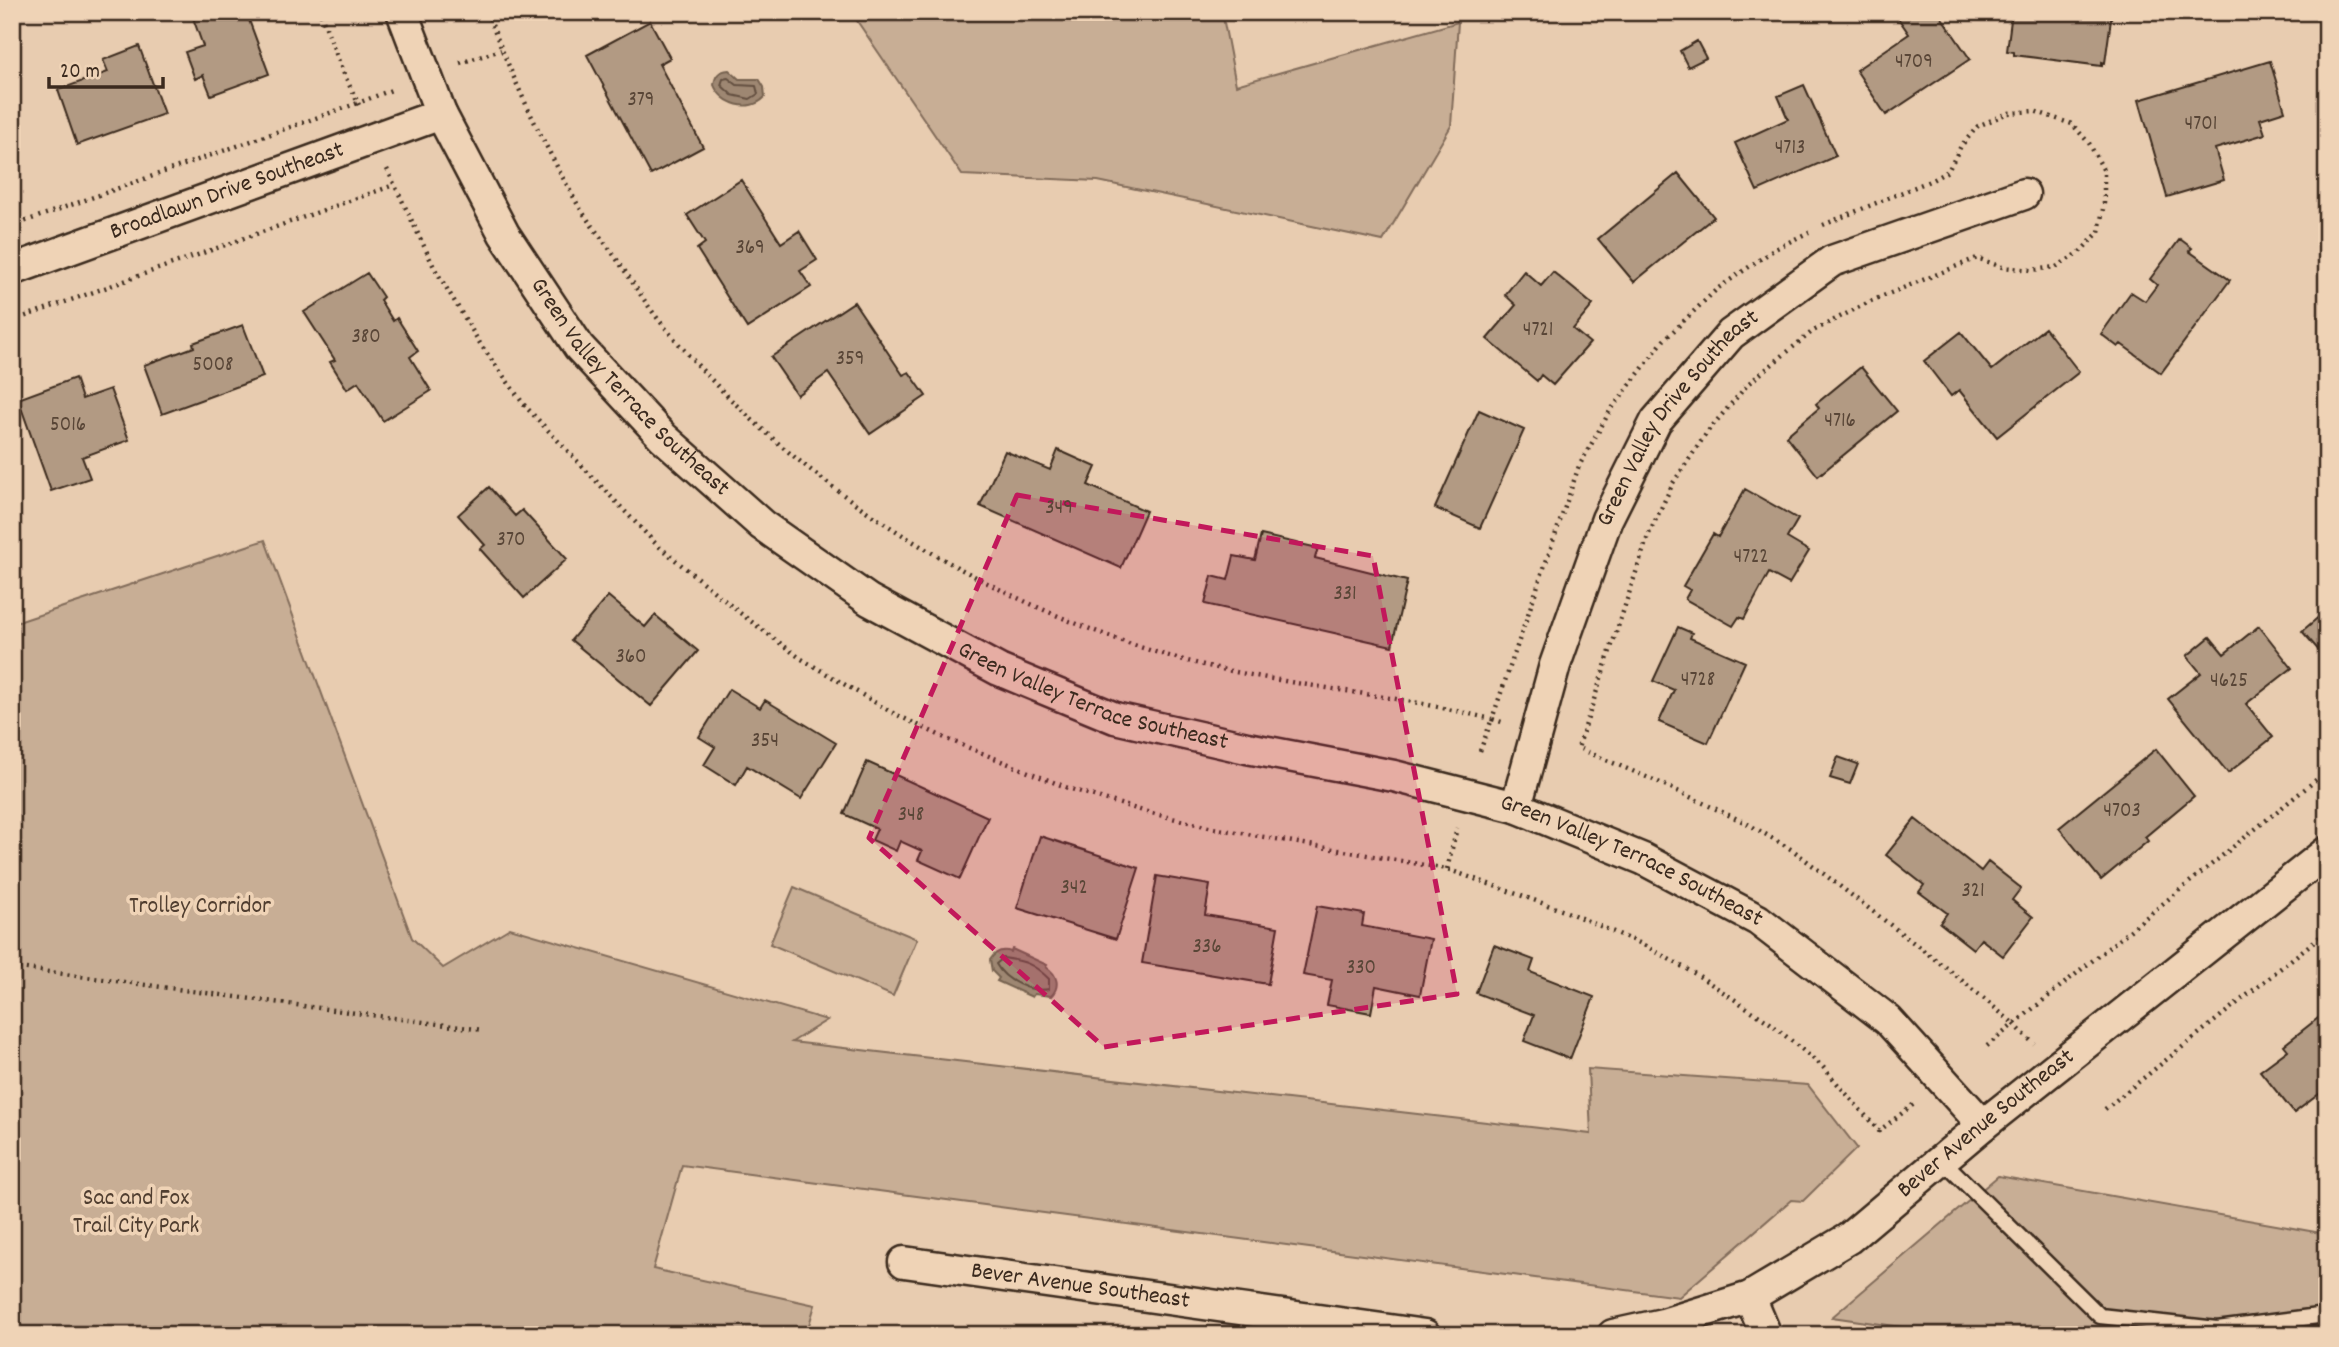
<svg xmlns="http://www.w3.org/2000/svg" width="2339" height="1347" viewBox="0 0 2339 1347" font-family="Dekko,sans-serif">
<rect width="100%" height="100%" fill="#e8ccb0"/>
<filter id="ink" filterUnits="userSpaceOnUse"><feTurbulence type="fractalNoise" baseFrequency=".0143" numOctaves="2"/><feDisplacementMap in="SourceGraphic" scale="14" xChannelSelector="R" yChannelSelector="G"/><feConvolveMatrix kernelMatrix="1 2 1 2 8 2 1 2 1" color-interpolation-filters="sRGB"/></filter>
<g filter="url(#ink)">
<path fill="#c8ae95" stroke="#826c5a" stroke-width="2" d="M851,12H1222L1236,85L1458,22L1451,126L1383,241L1098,181L962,175Z
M265,540L412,938L443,968L510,928L827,1020L792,1042L1591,1134L1588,1069L1808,1085L1857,1148L1803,1201L1791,1200L1679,1297L682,1165L653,1269L815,1305L806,1335H12V624Z
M794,887L917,939L893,996L770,944Z
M1998,1176L2327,1234V1335H1958L1832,1317Z"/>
<path fill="#9e8772" stroke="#766250" stroke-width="2" d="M729,70L739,79H759L764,87L765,97C750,113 722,105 714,85C715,75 719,71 729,70Z
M1012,949L1047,965L1046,967C1057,974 1061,986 1051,996L1034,994L1032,997L997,981L999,978L992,971L990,960C995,952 1002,949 1011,952Z"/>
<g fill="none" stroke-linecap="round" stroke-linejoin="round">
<path stroke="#634f40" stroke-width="2" d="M728,78L737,85L756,86L758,94L750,99L732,95L721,85L723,79Z
M1003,958C1024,961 1033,963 1049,979V989C1031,993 1005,981 996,964Z"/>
</g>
<path fill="#b29a83" stroke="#3b2a1e" stroke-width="2" d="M195,12H246L269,74L211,95L203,75L195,79L185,52L203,46L193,18L197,16Z
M1900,12H1938L1970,59L1886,115L1856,70L1909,34L1896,15Z
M2012,12H2112L2105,63L2102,62V66L2014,55V52L2007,51Z
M650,21L670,58L659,64L703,147L651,175L587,55Z
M1697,41L1706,58L1688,67L1680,51Z
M139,46L164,114L77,145L58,90L108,72L103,60Z
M2270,61L2285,111L2260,119L2265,134L2215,149L2224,180L2167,197L2139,100Z
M1804,85L1836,156L1757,191L1735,143L1788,119L1778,96Z
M12,140L21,164L12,167Z
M1678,173L1714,217L1634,282L1598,239Z
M741,180L781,243L799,231L817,260L800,271L811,287L747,328L697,249L705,243L687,215Z
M2180,239L2192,248L2189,251L2230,280L2161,373L2121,344L2118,347L2101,334L2131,292L2145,301L2157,285L2150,279Z
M1524,271L1541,286L1553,272L1593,305L1573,329L1590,343L1553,385L1541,375L1537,381L1487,339L1516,305L1505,295Z
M367,273L383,297L380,300L393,321L397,318L418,351L410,357L431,391L383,421L358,382L347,389L330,362L335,360L304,312Z
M854,302L903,375L909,372L926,396L870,434L828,373L797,395L771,357Z
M243,325L263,377L162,414L144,365L194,347L193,343Z
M2045,328L2079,372L1997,437L1959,390L1951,396L1924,361L1961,332L1992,370Z
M1861,367L1897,411L1818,476L1786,436L1819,408L1816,404Z
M75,378L82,399L110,389L129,440L82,457L90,478L51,491L18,399Z
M1479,410L1524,430L1480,528L1435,508Z
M1058,450L1096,467L1088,485L1146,511L1121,568L980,506L1005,451L1050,470Z
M489,487L515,516L522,510L567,559L524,598L480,549L485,545L458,515Z
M1745,489L1798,519L1787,538L1809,551L1789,584L1769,573L1744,619L1739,617L1733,626L1685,599L1690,590L1683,586L1713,534L1718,537Z
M1261,535L1318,548L1315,558L1407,581L1392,646L1205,604L1212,576L1228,580L1234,556L1255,560Z
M608,596L645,627L655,615L698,651L651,706L571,640Z
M2327,610V660L2302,631Z
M2259,626L2292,668L2246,704L2273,737L2228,773L2168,699L2201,673L2187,656L2210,637L2224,654Z
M1678,627L1692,633L1690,638L1745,662L1708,743L1659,722L1674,690L1653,681Z
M729,689L760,708L765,700L836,743L801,799L747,766L736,785L704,765L715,747L699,737Z
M2156,749L2194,796L2145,837L2148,841L2101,880L2059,828Z
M1838,757L1858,764L1850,784L1830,778Z
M867,762L988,817L960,879L918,860L922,851L900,841L896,851L872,840L877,829L844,814Z
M1915,819L1981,871L1988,862L2021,888L2012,900L2033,917L2003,956L1981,939L1973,949L1940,923L1947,913L1919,892L1924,885L1886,855Z
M1040,836L1139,868L1116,939L1017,908Z
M1157,876L1210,885L1205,915L1278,927L1268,984L1142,963Z
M1317,906L1364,914L1362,926L1431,939L1420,995L1376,986L1371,1013L1327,1005L1332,980L1303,975Z
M1494,945L1534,960L1530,972L1594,997L1570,1059L1524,1041L1534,1015L1476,993Z
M2327,1011V1088L2294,1113L2260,1071L2288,1050L2284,1045Z"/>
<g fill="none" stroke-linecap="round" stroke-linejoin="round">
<defs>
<path id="lane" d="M1942,1160L2100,1316L2217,1329L2318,1316L2327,1317"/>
<g id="street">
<path id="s1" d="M402,12L441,114L504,234L579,347L663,437L762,525L869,600L999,670L1115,718L1247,748L1394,776L1516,807L1643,859L1758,920L1888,1020L1983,1125"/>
<path id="s2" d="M12,270L441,114"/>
<path id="s3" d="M1516,807L1555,665L1607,519L1656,421L1731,334L1832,261L2024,194"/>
<path id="s4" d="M904,1262L1425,1335"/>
<path d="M1750,1297L1766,1335"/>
<path id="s5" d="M1613,1335L1663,1324L1750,1297L1849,1238L1983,1125L2327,852"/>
</g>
</defs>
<use href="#lane" stroke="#3b2a1e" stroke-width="19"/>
<use href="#street" stroke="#3b2a1e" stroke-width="35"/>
<path stroke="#3b2a1e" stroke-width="4.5" stroke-dasharray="2 5" stroke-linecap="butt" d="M487,12C511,75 540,137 573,196C585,219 603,239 618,261C633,282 646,305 663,325C787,477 960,588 1146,649C1227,675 1312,685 1396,699C1428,704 1460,712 1492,719L1579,466L1610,411L1664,340L1717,289L1775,249L1809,232
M460,63L501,50
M359,105L358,103L394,89
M387,169L435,269L481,345L525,406L656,544L740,613L800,658L891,712L947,739L1068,788L1143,811L1213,828L1447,869L1567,912L1642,944L1699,976L1770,1023L1822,1066L1879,1131L1914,1104
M1823,225L1932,180L1948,171L1961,146L1978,126L2008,113L2034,111L2072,124L2089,143L2104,171V203L2099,232L2079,253L2056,267L2031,270L2002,267L1977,258L1871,301L1813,331L1749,383L1708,431L1673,483L1648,536L1578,748L1656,781L1748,824L1794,851L1953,973L2014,1024L2327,771
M12,226L358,103L343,72L320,12
M12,321L394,185
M1480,751L1492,719L1505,723
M1447,869L1457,828
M12,967L483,1030
M1987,1046L2014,1024L2034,1044
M2105,1109L2327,931"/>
<use href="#lane" stroke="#efd3b6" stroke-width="14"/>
<use href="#street" stroke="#efd3b6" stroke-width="30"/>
</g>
</g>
<path fill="#c2185b" fill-opacity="0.2" stroke="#c2185b" stroke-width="5" stroke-dasharray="14 9" stroke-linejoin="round" d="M1017,495L1373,556L1457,994L1104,1047L869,838Z"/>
<g text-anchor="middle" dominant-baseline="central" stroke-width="7" stroke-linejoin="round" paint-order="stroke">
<g font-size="21" fill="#594637">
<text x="1914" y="63">4709</text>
<text x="641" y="101">379</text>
<text x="2201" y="125">4701</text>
<text x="1790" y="149">4713</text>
<text x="750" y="249">369</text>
<text x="1538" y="331">4721</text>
<text x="366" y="338">380</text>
<text x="850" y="360">359</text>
<text x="213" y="366">5008</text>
<text x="1840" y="422">4716</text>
<text x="68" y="426">5016</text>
<text x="1059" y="509">349</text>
<text x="511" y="541">370</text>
<text x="1751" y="558">4722</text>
<text x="1345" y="595">331</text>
<text x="631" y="658">360</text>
<text x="1698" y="681">4728</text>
<text x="2229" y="682">4625</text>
<text x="765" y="742">354</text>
<text x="2122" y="812">4703</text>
<text x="911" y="816">348</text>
<text x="1074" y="889">342</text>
<text x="1973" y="892">321</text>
<text x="1207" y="948">336</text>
<text x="1361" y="969">330</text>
</g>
<g font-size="24" fill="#3b2a1e" stroke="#efd3b6">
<text stroke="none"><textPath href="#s2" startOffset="229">Broadlawn Drive Southeast</textPath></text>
<text stroke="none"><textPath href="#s1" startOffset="444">Green Valley Terrace Southeast</textPath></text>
<text stroke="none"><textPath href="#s3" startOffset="427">Green Valley Drive Southeast</textPath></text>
<text stroke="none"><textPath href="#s1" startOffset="1012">Green Valley Terrace Southeast</textPath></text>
<text stroke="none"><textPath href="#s1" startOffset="1578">Green Valley Terrace Southeast</textPath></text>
<text stroke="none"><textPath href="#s5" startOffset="436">Bever Avenue Southeast</textPath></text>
<text stroke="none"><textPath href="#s4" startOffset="178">Bever Avenue Southeast</textPath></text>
</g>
<g font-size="24" fill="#503e30" stroke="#efd3b6">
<text x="200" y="907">Trolley Corridor</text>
<text x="136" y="1199">Sac and Fox<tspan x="136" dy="28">Trail City Park</tspan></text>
</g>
</g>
<rect width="2339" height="1347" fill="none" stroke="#efd3b6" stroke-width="42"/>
<rect x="21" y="21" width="2297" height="1305" fill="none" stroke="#3b2a1e" stroke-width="2.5" filter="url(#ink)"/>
<path d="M49 77v10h114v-10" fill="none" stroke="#3b2a1e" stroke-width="3.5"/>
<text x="60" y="77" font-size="21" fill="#3b2a1e" stroke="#efd3b6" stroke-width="5" paint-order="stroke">20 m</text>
</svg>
